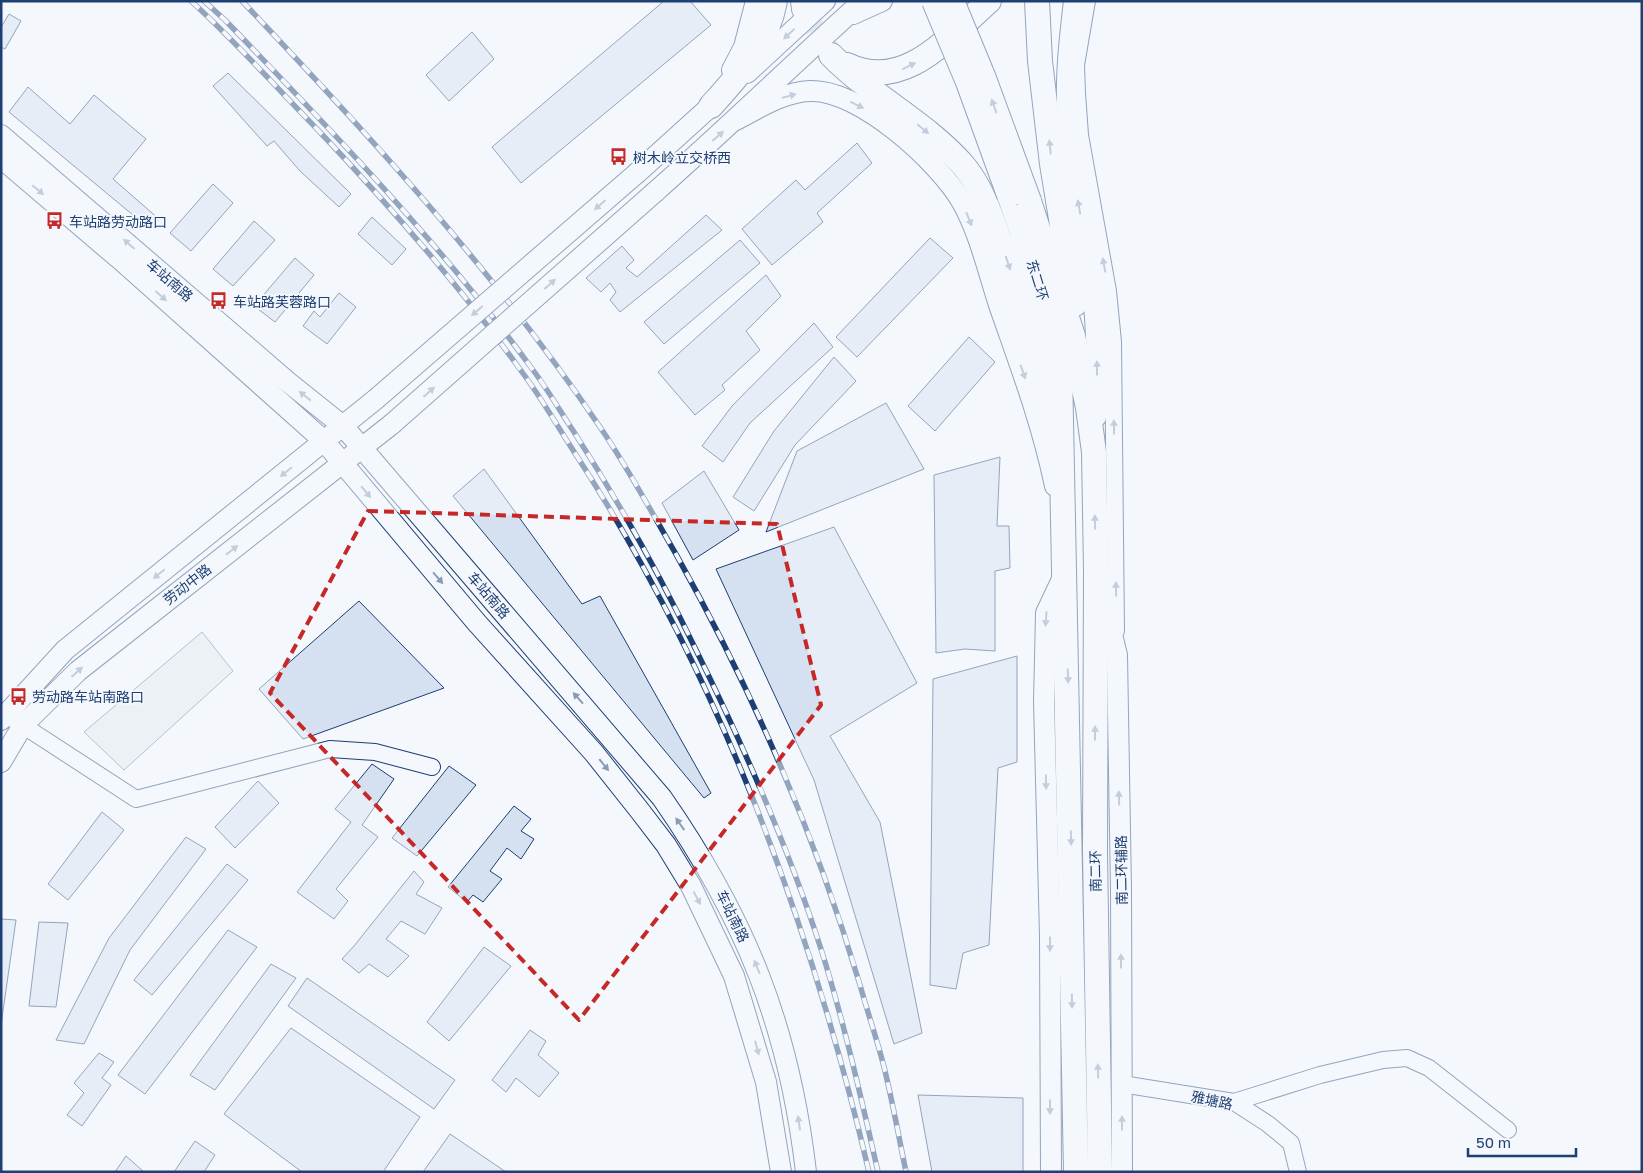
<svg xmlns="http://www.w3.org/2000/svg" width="1643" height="1173" viewBox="0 0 1643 1173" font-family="'Golos Text','Noto Sans SC',sans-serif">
<rect width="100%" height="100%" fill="#f4f7fb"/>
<path fill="#e3e8f0" stroke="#687fa3" d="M202,632L233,671L124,770L84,732Z"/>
<path fill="#d5e0f0" stroke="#1d3f73" d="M664,1H690L711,25L521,183L492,147Z
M9,14L21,21L5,49L1,47V27Z
M472,32L494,59L449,101L426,75Z
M228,73L351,194L339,207L300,171L274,141L267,146L213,86Z
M28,87L70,124L94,95L146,139L113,179L159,219L151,230L9,112Z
M857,143L872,163L817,213L823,222L772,265L742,229L796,180L805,190Z
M213,184L233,203L191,251L170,233Z
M706,215L722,230L620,312L610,300L616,292L610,283L601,292L586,278L622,246L634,260L626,268L637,277Z
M372,217L406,249L392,265L358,234Z
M254,221L275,240L233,286L213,269Z
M930,238L953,258L857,357L836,337Z
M740,240L760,263L664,344L644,322Z
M295,258L314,275L275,322L254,306Z
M766,275L781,296L746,331L760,350L722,385L725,390L695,415L658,372Z
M339,293L356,307L327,344L303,326L314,311L320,317Z
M814,323L833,347L750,423L723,462L702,446L732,406Z
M969,337L995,362L935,431L908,406Z
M834,357L856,381L795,445L754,511L733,497L774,431Z
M886,403L924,469L766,532L797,451Z
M1000,457L997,526H1009L1010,568L995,571V651L965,649L936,653L934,475Z
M484,469L582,604L600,596L711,793L704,798L453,496Z
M704,471L739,530L693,560L662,503Z
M834,527L917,683L830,736L880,822L922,1033L894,1044L814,780L716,569Z
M359,601L444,688L303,739L259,689Z
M1017,656V762L998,768L989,945L963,953L956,989L930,985L933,679Z
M372,764L394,779L362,825L378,837L336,889L348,901L334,919L297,892L351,822L335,809Z
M449,766L476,785L417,856L392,838Z
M258,781L279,803L235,848L215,827Z
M514,806L531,819L521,831L534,839L521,859L507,848L490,871L502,879L483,902L473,895L467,902L448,887Z
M102,812L124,830L68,900L48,884Z
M186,837L206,849L130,950L84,1044L56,1040L109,938Z
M227,864L248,880L152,995L134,980Z
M414,871L424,882L416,894L442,908L425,934L401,921L386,939L409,956L388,977L369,964L359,973L342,959L354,946Z
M1,919L16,920L1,1025Z
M39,922L68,923L56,1007L29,1006Z
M228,930L257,947L145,1094L118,1075Z
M484,947L511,966L449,1041L427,1022Z
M271,964L296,978L215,1090L190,1075Z
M307,978L455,1080L434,1109L288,1006Z
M291,1028L420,1117L383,1172H302L224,1114Z
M530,1030L546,1041L538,1055L559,1073L539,1097L516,1078L506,1092L492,1080Z
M99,1053L114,1062L102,1078L111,1085L82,1126L67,1115L84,1093L74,1083Z
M918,1095L1023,1098V1172H932Z
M450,1134L506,1172H423Z
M195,1141L215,1155L204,1172H174Z
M126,1156L144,1172H115Z"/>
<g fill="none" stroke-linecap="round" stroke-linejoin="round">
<path stroke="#c9d2e0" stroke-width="24" stroke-dasharray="24 12" stroke-linecap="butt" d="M804,9L815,34L831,55"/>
<defs>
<path id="minor" d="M1087,1L1076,65L1077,93L1080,135L1108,291L1113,342L1116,631
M13,719L136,799L330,749L375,752L432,767
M1122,1084L1234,1102L1268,1124L1291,1143L1298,1172
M1234,1102L1320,1075L1383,1060L1407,1058L1429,1068L1508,1130"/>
<path id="major" d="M1074,1C1070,35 1066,69 1067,104C1069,159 1082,214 1090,269C1097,318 1098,368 1096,417
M853,14L882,1
M732,70L744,47L756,1
M747,73L825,1
M736,120C759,108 783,92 810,91C859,89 939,162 962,202C979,232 988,271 999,305C1020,365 1042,423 1055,486
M1,135L288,382L343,426L662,798C746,919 789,1026 806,1172
M1,158L123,262L324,441L477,623L594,753L640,811L666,845L691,886L734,976L766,1082L781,1172
M637,173L722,96
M655,192C726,129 793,64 863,1
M1102,593L1117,655L1121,889L1122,1172
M1,720L65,650L376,399
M1,762L23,725L78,671L392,424
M1051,1172L1050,936L1044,702L1046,613L1064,575"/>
<path id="highway" d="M803,1L804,9
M1037,1L1040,61L1052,164L1075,304
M831,55C871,96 925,122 963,165C981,186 990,213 999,239C1021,297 1037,355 1052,414
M847,65C905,93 949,36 989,1
M711,106C740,74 767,45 775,1
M1009,195C1030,253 1049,310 1060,370L1076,1172
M1029,201L1073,336L1088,408L1094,452L1096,571L1095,851L1100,1172"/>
</defs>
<use href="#minor" stroke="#1d3f73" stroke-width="18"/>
<use href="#major" stroke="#1d3f73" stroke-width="22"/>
<use href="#highway" stroke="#1d3f73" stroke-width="26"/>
<use href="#minor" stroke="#f4f7fb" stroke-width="16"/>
<use href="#major" stroke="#f4f7fb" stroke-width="20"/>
<use href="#highway" stroke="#f4f7fb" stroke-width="24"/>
<defs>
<path id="rail" d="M191,1C235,41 275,86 317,129C390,206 460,286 522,372C540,396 555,422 571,447C717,671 808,913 869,1172
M204,1L225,20C333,132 441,244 533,370C548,390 560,411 574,432C620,504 659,573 696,650C744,747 788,846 821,949C844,1022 861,1097 878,1172
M242,1C370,136 495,272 600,427C628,468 652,513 677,556C754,694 815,834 860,985C868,1014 878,1042 885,1071C893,1104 899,1138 906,1172"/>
</defs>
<use href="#rail" stroke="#1d3f73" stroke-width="5.5"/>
<use href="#rail" stroke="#f4f7fb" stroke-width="4" stroke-dasharray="11" stroke-linecap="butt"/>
<defs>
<path id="major-bridge" d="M376,399L637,173
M392,424L655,192"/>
<path id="highway-bridge" d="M934,1L968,82L1009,195
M952,1L983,76L1029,201"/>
</defs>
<use href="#major-bridge" stroke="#1d3f73" stroke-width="22" stroke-linecap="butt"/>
<use href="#highway-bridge" stroke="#1d3f73" stroke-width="26" stroke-linecap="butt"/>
<use href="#major-bridge" stroke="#f4f7fb" stroke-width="20"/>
<use href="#highway-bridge" stroke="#f4f7fb" stroke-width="24"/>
</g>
<defs><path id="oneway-solid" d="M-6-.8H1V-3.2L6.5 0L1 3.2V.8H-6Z" transform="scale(1.25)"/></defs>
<g fill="#889bb7">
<use href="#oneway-solid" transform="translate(789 34) rotate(137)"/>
<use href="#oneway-solid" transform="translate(909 66) rotate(-26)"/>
<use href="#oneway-solid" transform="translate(789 96) rotate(-16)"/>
<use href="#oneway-solid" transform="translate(857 105) rotate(26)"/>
<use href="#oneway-solid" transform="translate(994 106) rotate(-110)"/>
<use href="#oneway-solid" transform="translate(923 129) rotate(39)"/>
<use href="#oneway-solid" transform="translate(718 136) rotate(-41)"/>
<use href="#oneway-solid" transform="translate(1050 147) rotate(-96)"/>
<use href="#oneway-solid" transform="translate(38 190) rotate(40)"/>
<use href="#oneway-solid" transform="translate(600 205) rotate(139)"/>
<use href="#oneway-solid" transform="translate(1079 207) rotate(-100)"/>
<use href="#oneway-solid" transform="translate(969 219) rotate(68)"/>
<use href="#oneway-solid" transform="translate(129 244) rotate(-139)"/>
<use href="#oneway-solid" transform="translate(1008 263) rotate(71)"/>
<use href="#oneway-solid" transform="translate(1104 265) rotate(-100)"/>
<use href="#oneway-solid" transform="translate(550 284) rotate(-42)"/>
<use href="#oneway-solid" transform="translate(161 296) rotate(42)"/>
<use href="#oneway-solid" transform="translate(477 311) rotate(139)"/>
<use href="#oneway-solid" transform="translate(1097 368) rotate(-90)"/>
<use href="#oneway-solid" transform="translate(1023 372) rotate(71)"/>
<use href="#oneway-solid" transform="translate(429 392) rotate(-42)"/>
<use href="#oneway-solid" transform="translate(305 396) rotate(-142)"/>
<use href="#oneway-solid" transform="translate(1114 427) rotate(-91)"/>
<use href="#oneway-solid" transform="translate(286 472) rotate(141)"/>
<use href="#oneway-solid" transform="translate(366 492) rotate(50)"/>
<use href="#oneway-solid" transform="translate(1095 522) rotate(-91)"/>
<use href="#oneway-solid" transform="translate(232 550) rotate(-38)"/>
<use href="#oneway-solid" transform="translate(159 574) rotate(141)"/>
<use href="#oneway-solid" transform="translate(438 578) rotate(49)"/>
<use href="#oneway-solid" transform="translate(1116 589) rotate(-91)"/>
<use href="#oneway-solid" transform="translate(1046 619) rotate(94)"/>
<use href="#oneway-solid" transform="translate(77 672) rotate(-42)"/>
<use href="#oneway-solid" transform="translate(1068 676) rotate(88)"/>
<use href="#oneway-solid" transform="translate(578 698) rotate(-132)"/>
<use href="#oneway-solid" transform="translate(1095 733) rotate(-90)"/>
<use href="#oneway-solid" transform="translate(604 765) rotate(51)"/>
<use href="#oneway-solid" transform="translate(1046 782) rotate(89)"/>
<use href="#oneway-solid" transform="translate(1119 798) rotate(-91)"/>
<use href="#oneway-solid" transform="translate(680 824) rotate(-125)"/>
<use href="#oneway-solid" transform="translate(1071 838) rotate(89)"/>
<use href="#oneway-solid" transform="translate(697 898) rotate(62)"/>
<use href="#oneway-solid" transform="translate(1050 944) rotate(90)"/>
<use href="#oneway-solid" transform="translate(1121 961) rotate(-90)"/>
<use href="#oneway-solid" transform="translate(757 967) rotate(-112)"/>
<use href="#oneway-solid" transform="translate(1072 1001) rotate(89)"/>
<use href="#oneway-solid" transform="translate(757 1048) rotate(75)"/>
<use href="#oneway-solid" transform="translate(1098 1071) rotate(-91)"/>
<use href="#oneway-solid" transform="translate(1050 1107) rotate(90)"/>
<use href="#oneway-solid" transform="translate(799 1123) rotate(-98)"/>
<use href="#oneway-solid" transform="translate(1122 1123) rotate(-90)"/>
</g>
<path d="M0 0H1643V1173H0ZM368,511L777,524L821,705L579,1020L270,693Z" fill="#f4f7fb" fill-opacity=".55" fill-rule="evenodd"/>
<path fill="none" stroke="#c62828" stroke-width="4" stroke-dasharray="10 6" stroke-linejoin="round" d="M368,511L777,524L821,705L579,1020L270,693Z"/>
<defs>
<symbol id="bus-bare" viewBox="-9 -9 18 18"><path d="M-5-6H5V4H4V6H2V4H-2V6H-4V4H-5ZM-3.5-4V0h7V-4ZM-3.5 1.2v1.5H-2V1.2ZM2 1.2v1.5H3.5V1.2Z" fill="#c62828" stroke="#f4f7fb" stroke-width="2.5" paint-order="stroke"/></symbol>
</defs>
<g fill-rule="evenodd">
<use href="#bus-bare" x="606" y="144" width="25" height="25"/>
<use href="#bus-bare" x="42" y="208" width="25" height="25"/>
<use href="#bus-bare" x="206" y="288" width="25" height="25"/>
<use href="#bus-bare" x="6" y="684" width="25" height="25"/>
</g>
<g text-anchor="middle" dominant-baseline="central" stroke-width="4" stroke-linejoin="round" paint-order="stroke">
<g font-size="14" fill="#1d3f73" stroke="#f4f7fb" text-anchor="start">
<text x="633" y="157">树木岭立交桥西</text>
<text x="69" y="221">车站路劳动路口</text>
<text x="233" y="301">车站路芙蓉路口</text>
<text x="32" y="696">劳动路车站南路口</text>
</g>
<g font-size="14" fill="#1d3f73" stroke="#f4f7fb">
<text transform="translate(170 280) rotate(41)">车站南路</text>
<text transform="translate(1038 280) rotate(73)">东二环</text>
<text transform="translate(187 584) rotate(-38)">劳动中路</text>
<text transform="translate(489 595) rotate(49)">车站南路</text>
<text transform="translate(1121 870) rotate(-91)">南二环辅路</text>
<text transform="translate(1095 871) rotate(-91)">南二环</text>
<text transform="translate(733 916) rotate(64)">车站南路</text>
<text transform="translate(1212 1100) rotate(12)">雅塘路</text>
</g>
</g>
<rect width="1643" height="1173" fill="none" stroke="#1d3f73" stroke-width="5"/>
<path d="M1468 1148v8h108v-8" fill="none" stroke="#1d3f73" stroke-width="2.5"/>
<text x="1476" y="1148" font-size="15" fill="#1d3f73" stroke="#f4f7fb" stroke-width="4" paint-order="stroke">50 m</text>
</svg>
